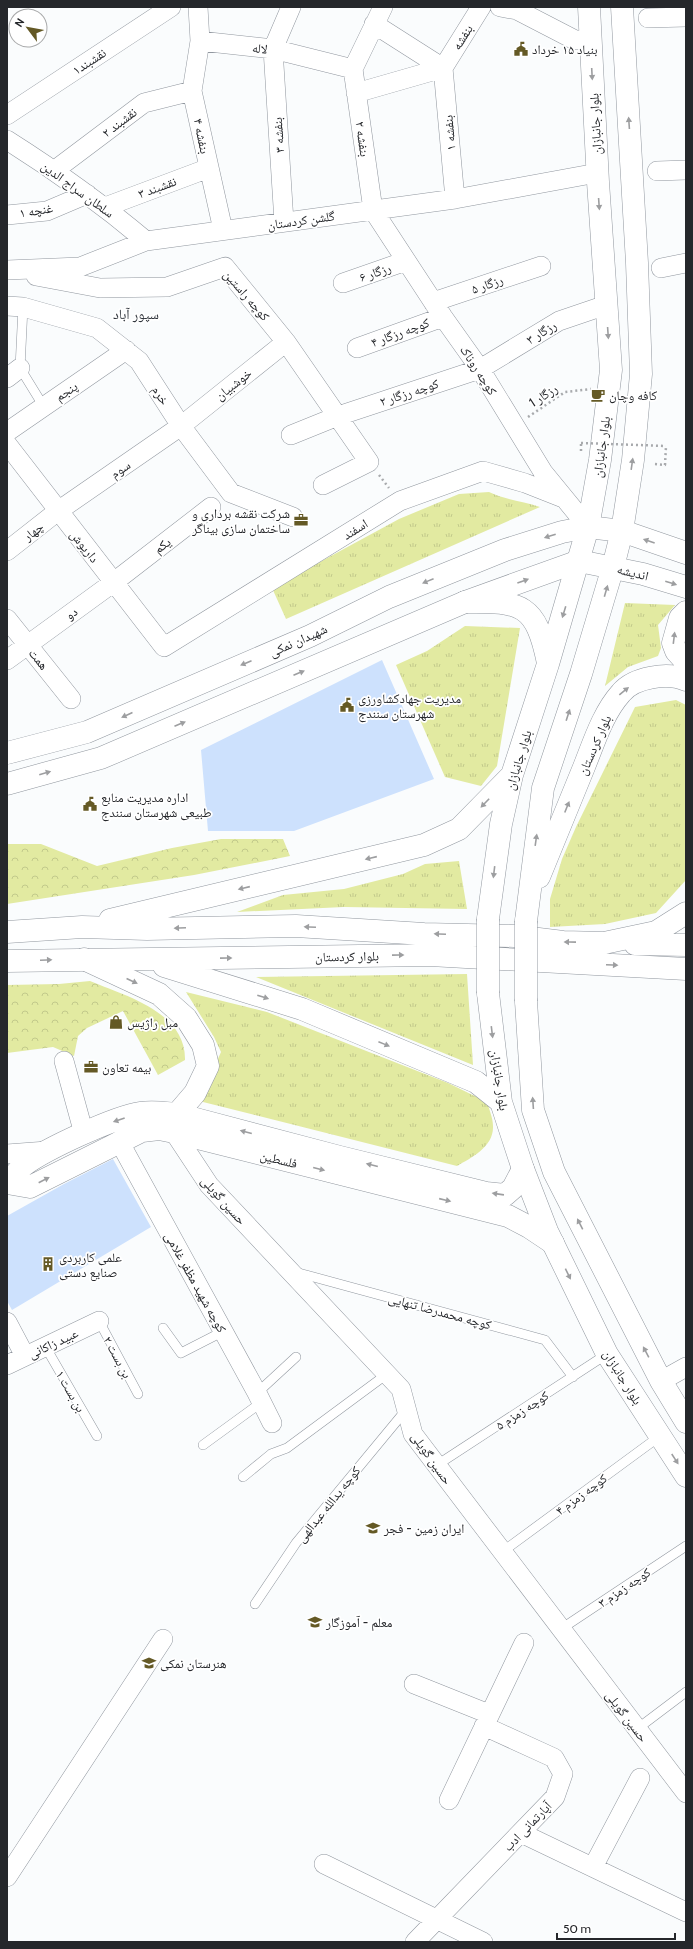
<svg xmlns="http://www.w3.org/2000/svg" width="693" height="1949" viewBox="0 0 693 1949" font-family="Cabin,'Noto Naskh Arabic',sans-serif">
<defs>
<pattern id="grass-tufts" width="24" height="20" patternUnits="userSpaceOnUse"><rect width="24" height="20" fill="#e2eaa1"/><path d="M3 7l-1-3M5 7V3M7 7l1-3M15 17l-1-3M17 17v-4M19 17l1-3" fill="none" stroke="#c2c98b"/></pattern>
<pattern id="park-crowns" width="20" height="18" patternUnits="userSpaceOnUse"><rect width="20" height="18" fill="#e2eaa1"/><path d="M2 6a3 3 0 1 1 6 0M12 15a3 3 0 1 1 6 0" fill="none" stroke="#c2c98b"/></pattern>
</defs>
<rect width="100%" height="100%" fill="#fafcfd"/>
<path fill="url(#grass-tufts)" d="M489,492C506,500 523,501 540,507L286,619L272,588L399,519L459,494Z
M625,603L675,605L658,625L661,648L658,656L628,667L605,686Z
M465,626L520,628L497,766L481,786L445,777L396,665L427,651Z
M676,700L686,705V880L656,913L605,924L550,927V899L562,859L576,827L635,707Z
M459,861L467,909L344,907L237,912L283,895L344,889L403,874L425,864Z
M467,974L473,1065L256,977Z
M186,992L267,1012L448,1083L487,1102C489,1109 493,1118 493,1126C494,1147 471,1158 457,1166L195,1100L208,1081L221,1052L214,1037Z"/>
<path fill="url(#park-crowns)" d="M221,839H283L290,856L194,875L7,904V844H41L97,866L172,848Z
M90,981C126,996 186,1012 185,1060L158,1075L123,1011L87,1028L78,1036L74,1056L53,1047L7,1053V985L59,984Z"/>
<path fill="#cde1fd" d="M382,660L434,779L294,831H208L201,750Z
M113,1159L151,1227L12,1310L7,1301V1216L64,1184Z"/>
<g fill="none" stroke-linecap="round" stroke-linejoin="round">
<defs>
<path id="service" d="M23,307L20,368L44,407
M295,1272L545,1340L573,1377
M99,1321L138,1394
M163,1328L181,1353L224,1331
M45,1346L97,1436
M257,1393L296,1357
M203,1445L262,1402
M437,1465L607,1354
M243,1477L271,1454L287,1448L387,1374
M502,1552L660,1436
M255,1604L296,1543L406,1410
M561,1629L686,1546
M637,1729L686,1692"/>
<path id="minor" d="M198,7L200,41L192,91L223,230
M500,7L517,10L575,40H590
M648,18L686,17
M374,24L443,68
M200,41L273,49L353,69
M443,68L455,199
M443,68L481,7
M353,69L373,210L443,317L480,369L543,472L588,527
M353,69L383,7
M356,93L443,68
M7,115L171,7
M7,140C56,171 102,204 146,241
M55,170L144,103L192,91
M657,171L686,170
M105,207L209,168
M7,215L47,211L87,194
M284,222L273,49L291,7
M661,268L686,263
M7,270L80,267L146,241L455,199L597,173
M36,276L100,288L167,287L225,267L286,342L369,462L323,485
M343,283L406,261
M433,302L541,266
M7,306L23,307L97,328L139,361L181,426L231,493L293,517
M357,348L443,317
M7,378L20,368
M7,432L126,350
M291,435L338,416L480,369L559,321L606,305
M7,444L164,647L400,501L483,471L525,483L563,498
M7,551L58,511L181,426L286,342
M7,619L71,699
M7,660L114,582L211,507
M64,1061L84,1134
M175,1123L174,1132L209,1185L401,1389L413,1434L686,1793
M119,1141L257,1393L272,1423
M7,1154L47,1151
M7,1322L25,1356
M7,1365L99,1321
M661,1381L686,1367
M414,1684L489,1714
M449,1800L524,1643
M521,1833L686,1912
M324,1864L483,1942
M593,1867L640,1778
M7,1877L163,1639
M415,1942L555,1797L563,1774L554,1758L484,1726"/>
<path id="tertiary" d="M84,959L159,994L186,1018L203,1045L208,1066L195,1093L177,1114
M7,1183L30,1187L142,1131L159,1129L174,1132L508,1216L529,1227L553,1243
M7,1183C13,1178 18,1170 24,1165C46,1149 114,1117 141,1113C153,1111 165,1113 177,1114L340,1157L486,1193L505,1195L513,1188L523,1169"/>
<path id="secondary" d="M7,753L87,732L310,636L389,597L505,550L562,532L588,527L622,531L686,553
M7,784L101,758L465,602L579,561L643,574L686,587"/>
<path id="primary" d="M465,602C522,601 536,604 548,663
M686,612L680,618L673,643L676,651L686,662
M539,877C554,840 569,804 584,767C594,742 603,713 621,693C634,677 668,672 686,680
M488,919L501,824L512,775L548,664L588,527L600,460L611,370L598,182L589,7
M110,920L424,845L459,829L512,775
M526,921L543,788L581,674L613,567L622,531L633,460L641,374L637,263L622,7
M7,932L82,927L147,929L296,926L424,934L514,936L563,942L604,943L656,932L686,913
M635,944L686,945
M7,961L430,955L686,969
M164,966L302,1009L476,1082L501,1102
M488,993L501,1102L523,1169L547,1231L607,1354L686,1476
M526,1001L533,1110L554,1172L661,1381L686,1422"/>
</defs>
<use href="#service" stroke="#91979f" stroke-width="10"/>
<use href="#minor" stroke="#91979f" stroke-width="20"/>
<use href="#tertiary" stroke="#91979f" stroke-width="23"/>
<use href="#secondary" stroke="#91979f" stroke-width="23"/>
<use href="#primary" stroke="#91979f" stroke-width="23"/>
<path stroke="#a8aaad" stroke-width="2.5" stroke-dasharray="2 3" stroke-linecap="butt" d="M528,417L565,392L591,389
M581,451V443
M655,464L665,465L666,446
M379,475L389,488"/>
<use href="#service" stroke="#fff" stroke-width="9"/>
<use href="#minor" stroke="#fff" stroke-width="19"/>
<use href="#tertiary" stroke="#fff" stroke-width="22"/>
<use href="#secondary" stroke="#fff" stroke-width="22"/>
<use href="#primary" stroke="#fff" stroke-width="22"/>
<defs>
<path id="primary-bridge" d="M488,993V919
M526,1001V921"/>
</defs>
<use href="#primary-bridge" stroke="#91979f" stroke-width="23" stroke-linecap="butt"/>
<path stroke="#a8aaad" stroke-width="2.5" stroke-dasharray="2 3" stroke-linecap="butt" d="M581,443L666,446"/>
<use href="#primary-bridge" stroke="#fff" stroke-width="22"/>
</g>
<defs><path id="oneway-solid" d="M-6-.8H1V-3.2L6.5 0L1 3.2V.8H-6Z"/></defs>
<g fill="#9d9ea0">
<use href="#oneway-solid" transform="translate(592 74) rotate(87)"/>
<use href="#oneway-solid" transform="translate(629 123) rotate(-94)"/>
<use href="#oneway-solid" transform="translate(599 204) rotate(86)"/>
<use href="#oneway-solid" transform="translate(608 333) rotate(86)"/>
<use href="#oneway-solid" transform="translate(632 464) rotate(-82)"/>
<use href="#oneway-solid" transform="translate(550 536) rotate(162)"/>
<use href="#oneway-solid" transform="translate(649 541) rotate(-161)"/>
<use href="#oneway-solid" transform="translate(428 581) rotate(158)"/>
<use href="#oneway-solid" transform="translate(523 581) rotate(-20)"/>
<use href="#oneway-solid" transform="translate(671 583) rotate(17)"/>
<use href="#oneway-solid" transform="translate(606 591) rotate(-74)"/>
<use href="#oneway-solid" transform="translate(564 612) rotate(107)"/>
<use href="#oneway-solid" transform="translate(674 638) rotate(-83)"/>
<use href="#oneway-solid" transform="translate(246 663) rotate(157)"/>
<use href="#oneway-solid" transform="translate(299 673) rotate(-23)"/>
<use href="#oneway-solid" transform="translate(624 691) rotate(-39)"/>
<use href="#oneway-solid" transform="translate(127 715) rotate(156)"/>
<use href="#oneway-solid" transform="translate(568 715) rotate(-72)"/>
<use href="#oneway-solid" transform="translate(180 724) rotate(-23)"/>
<use href="#oneway-solid" transform="translate(45 773) rotate(-16)"/>
<use href="#oneway-solid" transform="translate(485 803) rotate(134)"/>
<use href="#oneway-solid" transform="translate(567 807) rotate(-68)"/>
<use href="#oneway-solid" transform="translate(536 840) rotate(-82)"/>
<use href="#oneway-solid" transform="translate(371 858) rotate(167)"/>
<use href="#oneway-solid" transform="translate(494 872) rotate(97)"/>
<use href="#oneway-solid" transform="translate(244 888) rotate(167)"/>
<use href="#oneway-solid" transform="translate(310 927) rotate(-177)"/>
<use href="#oneway-solid" transform="translate(180 928) rotate(178)"/>
<use href="#oneway-solid" transform="translate(440 934) rotate(-178)"/>
<use href="#oneway-solid" transform="translate(570 942) rotate(-179)"/>
<use href="#oneway-solid" transform="translate(398 955) rotate(-1)"/>
<use href="#oneway-solid" transform="translate(226 958) rotate(-1)"/>
<use href="#oneway-solid" transform="translate(46 960) rotate(-2)"/>
<use href="#oneway-solid" transform="translate(612 965) rotate(3)"/>
<use href="#oneway-solid" transform="translate(132 981) rotate(25)"/>
<use href="#oneway-solid" transform="translate(263 997) rotate(18)"/>
<use href="#oneway-solid" transform="translate(492 1032) rotate(83)"/>
<use href="#oneway-solid" transform="translate(384 1044) rotate(22)"/>
<use href="#oneway-solid" transform="translate(533 1103) rotate(-94)"/>
<use href="#oneway-solid" transform="translate(119 1120) rotate(161)"/>
<use href="#oneway-solid" transform="translate(246 1132) rotate(-165)"/>
<use href="#oneway-solid" transform="translate(372 1165) rotate(-166)"/>
<use href="#oneway-solid" transform="translate(319 1169) rotate(14)"/>
<use href="#oneway-solid" transform="translate(44 1180) rotate(-27)"/>
<use href="#oneway-solid" transform="translate(498 1194) rotate(-172)"/>
<use href="#oneway-solid" transform="translate(445 1200) rotate(13)"/>
<use href="#oneway-solid" transform="translate(580 1224) rotate(-117)"/>
<use href="#oneway-solid" transform="translate(568 1274) rotate(64)"/>
<use href="#oneway-solid" transform="translate(646 1352) rotate(-118)"/>
<use href="#oneway-solid" transform="translate(675 1459) rotate(57)"/>
</g>
<defs>
<symbol id="civic-bare" viewBox="-9 -9 18 18"><path d="M-.6-6.5H3V-4.5H.6V-3L4-1V1h2V6H-6V1h2V-1L-.6-3ZM-1.2 2.5V6h2.4V2.5Z" fill="#645925" stroke="#fff" stroke-width="2.5" paint-order="stroke"/></symbol>
<symbol id="cafe-bare" viewBox="-9 -9 18 18"><path d="M-5.5-4.5H6V0H3Q3 3.5 0 3.5H-2.5Q-5.5 3.5-5.5 0ZM3-3.2v2h1.7v-2ZM-6 4.5H4V6H-6Z" fill="#645925" stroke="#fff" stroke-width="2.5" paint-order="stroke"/></symbol>
<symbol id="office-bare" viewBox="-9 -9 18 18"><path d="M-6-3h4V-5.5h4V-3h4V5H-6ZM-1-4.5V-3h2v-1.5ZM-6 0V1H6V0Z" fill="#645925" stroke="#fff" stroke-width="2.5" paint-order="stroke"/></symbol>
<symbol id="shop-bare" viewBox="-9 -9 18 18"><path d="M-5-2.5h2.3a2.7 3.5 0 0 1 5.4 0H5L5.5 6h-11ZM-1.5-2.5h3a1.5 2.3 0 0 0-3 0Z" fill="#645925" stroke="#fff" stroke-width="2.5" paint-order="stroke"/></symbol>
<symbol id="building-bare" viewBox="-9 -9 18 18"><path d="M-4-6H4V6H1V3H-1V6H-4ZM-2.5-4.3h1.7v1.8h-1.7ZM.8-4.3h1.7v1.8H.8ZM-2.5-1h1.7V.8h-1.7ZM.8-1h1.7V.8H.8Z" fill="#645925" stroke="#fff" stroke-width="2.5" paint-order="stroke"/></symbol>
<symbol id="school-bare" viewBox="-9 -9 18 18"><path d="M0-5L7-2L0 1L-7-2ZM-4 1L0 2.5L4 1V4Q0 6-4 4Z" fill="#645925" stroke="#fff" stroke-width="2.5" paint-order="stroke"/></symbol>
</defs>
<g fill-rule="evenodd">
<use href="#civic-bare" x="511" y="39" width="20" height="20"/>
<use href="#cafe-bare" x="588" y="385" width="20" height="20"/>
<use href="#office-bare" x="291" y="510" width="20" height="20"/>
<use href="#civic-bare" x="337" y="695" width="20" height="20"/>
<use href="#civic-bare" x="80" y="794" width="20" height="20"/>
<use href="#shop-bare" x="106" y="1012" width="20" height="20"/>
<use href="#office-bare" x="81" y="1057" width="20" height="20"/>
<use href="#building-bare" x="38" y="1254" width="20" height="20"/>
<use href="#school-bare" x="363" y="1518" width="20" height="20"/>
<use href="#school-bare" x="305" y="1612" width="20" height="20"/>
<use href="#school-bare" x="139" y="1653" width="20" height="20"/>
</g>
<g text-anchor="middle" dominant-baseline="central" stroke-width="3.5" stroke-linejoin="round" paint-order="stroke">
<g font-size="13" fill="#25272b" stroke="#fff">
<text transform="translate(462 37) rotate(-58)">بنفشه</text>
<text transform="translate(260 48) rotate(7)">لاله</text>
<text transform="translate(89 61) rotate(-33)">نقشبند۱</text>
<text transform="translate(119 122) rotate(-37)">نقشبند ۲</text>
<text transform="translate(595 124) rotate(-93)">بلوار جانبازان</text>
<text transform="translate(449 133) rotate(-95)">بنفشه ۱</text>
<text transform="translate(278 135) rotate(-94)">بنفشه ۳</text>
<text transform="translate(202 136) rotate(78)">بنفشه ۴</text>
<text transform="translate(363 139) rotate(82)">بنفشه ۲</text>
<text transform="translate(157 187) rotate(-20)">نقشبند ۳</text>
<text transform="translate(78 189) rotate(36)">سلطان سراج الدین</text>
<text transform="translate(36 210) rotate(-10)">غنچه ۱</text>
<text transform="translate(301 220) rotate(-8)">گلشن کردستان</text>
<text transform="translate(375 272) rotate(-19)">رزگار ۶</text>
<text transform="translate(487 284) rotate(-19)">رزگار ۵</text>
<text transform="translate(247 295) rotate(49)">کوچه راستین</text>
<text transform="translate(400 332) rotate(-20)">کوچه رزگار ۴</text>
<text transform="translate(541 332) rotate(-31)">رزگار ۳</text>
<text transform="translate(479 370) rotate(57)">کوچه روناک</text>
<text transform="translate(233 384) rotate(-38)">خوشبیان</text>
<text transform="translate(66 391) rotate(-34)">پنجم</text>
<text transform="translate(409 392) rotate(-18)">کوچه رزگار ۲</text>
<text transform="translate(161 395) rotate(58)">خرم</text>
<text transform="translate(543 395) rotate(-33)">رزگار 1</text>
<text transform="translate(601 447) rotate(-82)">بلوار جانبازان</text>
<text transform="translate(120 469) rotate(-35)">سوم</text>
<text transform="translate(355 529) rotate(-32)">اسفند</text>
<text transform="translate(33 531) rotate(-38)">چهار</text>
<text transform="translate(162 545) rotate(-37)">یکم</text>
<text transform="translate(85 546) rotate(52)">داریوش</text>
<text transform="translate(633 572) rotate(14)">اندیشه</text>
<text transform="translate(71 613) rotate(-36)">دو</text>
<text transform="translate(298 640) rotate(-24)">شهیدان نمکی</text>
<text transform="translate(39 659) rotate(51)">همت</text>
<text transform="translate(594 745) rotate(-66)">بلوار کردستان</text>
<text transform="translate(518 760) rotate(-73)">بلوار جانبازان</text>
<text transform="translate(347 956) rotate(-1)">بلوار کردستان</text>
<text transform="translate(500 1080) rotate(81)">بلوار جانبازان</text>
<text transform="translate(279 1159) rotate(14)">فلسطین</text>
<text transform="translate(224 1200) rotate(48)">حسین گویلی</text>
<text transform="translate(196 1282) rotate(61)">کوچه شهید مظفر غلامی</text>
<text transform="translate(440 1311) rotate(15)">کوچه محمدرضا تنهایی</text>
<text transform="translate(53 1343) rotate(-25)">عبید زاکانی</text>
<text transform="translate(118 1357) rotate(62)">بن بست ۲</text>
<text transform="translate(623 1377) rotate(58)">بلوار جانبازان</text>
<text transform="translate(71 1391) rotate(60)">بن بست ۱</text>
<text transform="translate(522 1410) rotate(-33)">کوچه زمزم ۵</text>
<text transform="translate(432 1458) rotate(55)">حسین گویلی</text>
<text transform="translate(581 1494) rotate(-36)">کوچه زمزم ۴</text>
<text transform="translate(328 1504) rotate(-51)">کوچه یدالله عبدالهی</text>
<text transform="translate(624 1587) rotate(-34)">کوچه زمزم ۳</text>
<text transform="translate(627 1716) rotate(53)">حسین گویلی</text>
<text transform="translate(527 1826) rotate(-46)">آپارتمانی ادب</text>
</g>
<g font-size="13" fill="#25272b" stroke="#fff" text-anchor="start">
<text x="532" y="49">بنیاد ۱۵ خرداد</text>
<text x="609" y="395">کافه وچان</text>
<text x="290" y="513" text-anchor="end">شرکت نقشه برداری و<tspan x="290" dy="15">ساختمان سازی بیناگر</tspan></text>
<text x="358" y="698">مدیریت جهادکشاورزی<tspan x="358" dy="15">شهرستان سنندج</tspan></text>
<text x="101" y="797">اداره مدیریت منابع<tspan x="101" dy="15">طبیعی شهرستان سنندج</tspan></text>
<text x="127" y="1022">مبل راژیس</text>
<text x="102" y="1067">بیمه تعاون</text>
<text x="59" y="1257">علمی کاربردی<tspan x="59" dy="15">صنایع دستی</tspan></text>
<text x="384" y="1528">ایران زمین - فجر</text>
<text x="326" y="1622">معلم - آموزگار</text>
<text x="160" y="1663">هنرستان نمکی</text>
</g>
<g font-size="14" fill="#2f343b" stroke="#fff">
<text x="136" y="314">سپور آباد</text>
</g>
</g>
<rect width="693" height="1949" fill="none" stroke="#25272b" stroke-width="16"/>
<g transform="translate(28 28) rotate(302)"><circle r="19" fill="#ffffff" stroke="#a8a9aa"/>
<path d="M0-3L7 15L0 10L-7 15Z" fill="#645925"/>
<text y="-6" font-size="11" font-weight="bold" text-anchor="middle" fill="#25272b">N</text>
</g>
<path d="M557 1933v6h118v-6" fill="none" stroke="#25272b" stroke-width="2"/>
<text x="563" y="1933" font-size="12" fill="#25272b" stroke="#ffffff" stroke-width="3" paint-order="stroke">50 m</text>
</svg>
